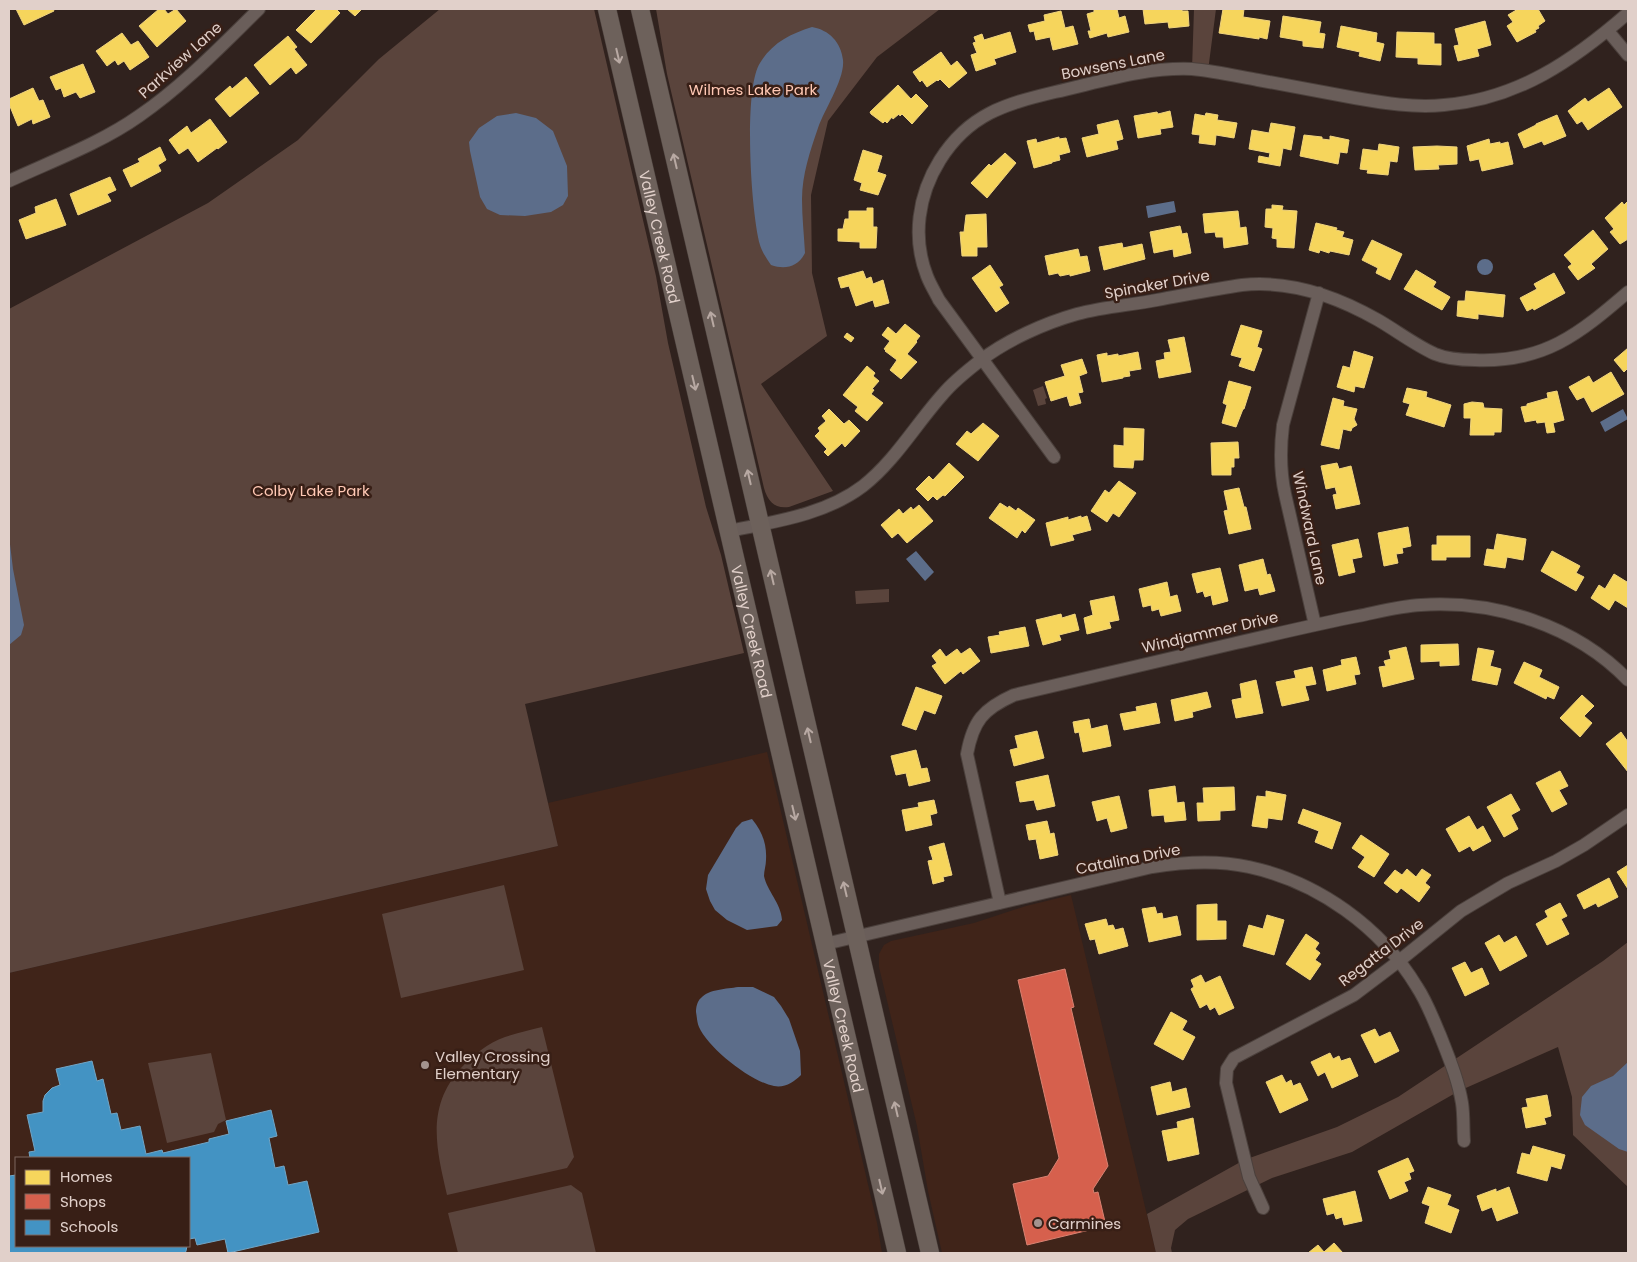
<svg xmlns="http://www.w3.org/2000/svg" width="1637" height="1262" viewBox="0 0 1637 1262" font-family="Poppins,sans-serif">
<rect width="100%" height="100%" fill="#30221e"/>
<path fill="#402419" fill-rule="evenodd" d="M767,752L877,1223L882,1253H9V973L558,846L548,803ZM16,1158H189V1246H16Z
M1071,895L1156,1253H942L928,1191L917,1126L879,967V954L884,945L891,941L974,923L1026,906Z"/>
<path fill="#5a443c" d="M440,9H594L656,276L668,343L706,507L721,555L744,653L525,704L558,846L9,973V309L208,203L298,140L379,59Z
M656,9H940L877,57L828,121L811,195L812,273L827,336L761,384L833,491L789,507C775,509 768,502 764,488L667,74Z
M1194,9H1216L1208,71L1192,69Z
M1043,386L1047,398L1045,399L1046,404L1038,406L1033,390Z
M889,589V602L856,604L855,591Z
M504,885L524,970L401,998L382,914Z
M1628,942V1187L1573,1135L1572,1097L1558,1047L1459,1091L1352,1152L1272,1178L1188,1219L1175,1230L1171,1248L1172,1253H1156L1147,1214L1244,1160L1337,1127L1398,1097L1603,961Z
M542,1027L574,1157L567,1168L447,1195C436,1148 426,1107 461,1068C473,1055 488,1043 505,1037C517,1033 530,1030 542,1027Z
M211,1053L226,1120L218,1124L214,1132L167,1143L148,1063Z
M571,1185L582,1193L596,1253H458L448,1213Z"/>
<path fill="#5c6d8a" d="M812,27C829,30 841,42 843,60C845,79 824,110 818,128C810,151 802,175 802,199C802,217 804,235 805,253C798,267 785,270 771,265C767,259 762,252 760,245C751,214 743,89 760,63C772,43 790,34 812,27Z
M516,113L536,118L553,131L567,166L568,196L563,205L551,212L525,216L500,215L487,209L480,197L470,151L469,142L479,128L497,116Z
M1174,201L1176,212L1148,218L1146,206Z
M1477 267a8 8 0 1 1 16 0a8 8 0 1 1-16 0Z
M1623,409L1628,419L1605,432L1600,422Z
M9,536L13,569L24,625L21,635L9,645Z
M916,551L934,572L925,581L906,559Z
M752,819C762,831 767,844 766,860C766,865 764,871 764,876C767,891 781,903 782,920L777,926L747,930L727,920L715,910L710,901L706,889L708,875L736,828L742,822Z
M738,987H753L774,997L781,1006L789,1019L800,1051L801,1075C794,1082 785,1088 774,1086C751,1082 708,1048 699,1027C697,1023 697,1017 696,1012C696,1008 697,1001 701,998C709,989 727,989 738,987Z
M1628,1062V1152L1619,1149L1585,1125L1580,1115L1582,1097L1591,1086L1613,1076Z"/>
<path fill="#f6d55c" stroke="#f0d47d" d="M16,9H53L54,11L24,25Z
M159,9H164L168,14L176,9L186,21L157,47L139,26Z
M317,9H336L340,13L311,43L296,30Z
M347,9H362L355,16Z
M1094,9H1117L1119,18L1125,16L1129,32L1108,37L1107,33L1090,38L1088,31H1091L1087,14L1094,12Z
M1143,9H1182V11H1188L1189,26L1169,28L1168,22L1145,24Z
M1223,9H1244L1243,17L1270,21L1267,39L1259,37V39L1219,33Z
M1518,9H1538L1545,21L1538,26L1539,28L1535,30L1536,32L1517,42L1507,26L1513,22L1508,15Z
M1061,11L1065,28L1073,26L1078,44L1053,50L1050,37L1036,40L1034,31L1030,32L1028,25L1045,21L1044,15Z
M1283,16L1321,22L1319,33L1325,34L1323,48L1303,46V41L1280,37Z
M1485,21L1491,45L1477,49L1479,56L1458,61L1454,46L1459,45L1455,29Z
M1341,26L1377,33L1376,42L1384,44L1380,61L1359,56L1360,52L1337,47Z
M1010,32L1016,52L994,59L996,64L976,71L971,55L977,53L973,43L976,42L974,37L982,34L984,40Z
M1397,32L1434,33V44H1441V65L1418,64V58L1396,57Z
M122,33L131,45L138,41L149,57L130,70L124,61L118,65L115,60L107,66L96,51Z
M288,36L297,47L294,49L307,65L296,74L291,67L270,85L254,65Z
M941,52L951,66L957,61L967,73L949,88L940,79L938,81L937,80L927,87L922,80L920,82L913,72Z
M83,64L95,92L80,98L76,92L64,97L61,88L56,90L50,77Z
M246,77L259,93L230,117L215,99L230,86L232,89Z
M898,85L911,99L916,94L928,106L912,124L902,114L900,116L899,114L893,119L892,117L887,123L885,121L883,123L871,114L870,112Z
M33,88L39,101L43,100L50,117L33,124L32,119L18,126L9,104V99Z
M1609,88L1622,107L1588,130L1582,121L1577,124L1568,111L1585,98L1588,102Z
M1170,111L1173,127L1160,129L1161,134L1138,138L1134,116L1157,112L1158,114Z
M1206,113L1218,115L1217,120L1237,123L1234,138L1216,135L1215,145L1199,143L1200,135L1192,134L1195,114L1205,116Z
M1557,115L1566,136L1544,145L1542,141L1524,148L1518,134L1536,125V124Z
M210,119L227,142L218,149L217,148L198,162L188,148L179,154L169,140L187,126L191,133Z
M1118,120L1123,139L1116,141L1118,149L1087,157L1082,138L1099,134L1097,125Z
M1271,123L1295,127L1291,150L1283,148L1280,166L1258,162L1259,156L1269,158L1270,153L1249,149L1252,130L1269,133Z
M1304,135L1322,137V139L1330,140V136L1349,140L1347,153L1340,152L1338,164L1300,156Z
M1059,137V139L1066,138L1070,152L1059,155L1060,160L1052,162V163L1034,168L1027,141L1036,139L1037,143Z
M1489,139L1490,144L1500,142V144L1508,142L1513,164L1482,171L1479,159L1470,161L1467,146Z
M1379,144L1399,147L1397,162L1390,161L1388,175L1367,173L1368,170L1360,169L1363,149L1378,151Z
M1437,146L1457,147V164L1438,165L1439,169L1415,170L1413,147Z
M160,147L166,160L158,165L161,171L131,187L123,170L140,162L138,159Z
M863,150L882,156L877,172L886,175L878,195L860,190L862,183L854,180Z
M1005,153L1016,163L987,198L971,183L989,164L991,166Z
M110,177L116,190L107,194L111,201L78,215L70,194Z
M56,199L66,225L26,239L19,220L36,213L35,207Z
M1628,201V239L1620,244L1610,232L1614,229L1605,218L1622,202L1624,205Z
M1272,205L1283,206L1282,210L1297,211L1294,248L1277,247V239L1272,238L1273,228L1265,227L1266,209H1272Z
M867,208H873V227H877L876,248H860V242L838,241V229H843L845,219H849V211H867Z
M1238,211L1240,228L1246,227L1248,244L1224,248L1223,237H1216L1215,232L1205,233L1203,214Z
M986,214L987,247H977V256H962L960,232H964L966,215Z
M1316,223L1337,228L1336,230L1344,232L1342,237L1353,240L1349,255L1330,251L1329,253L1320,250L1319,253L1309,250Z
M1180,226L1182,234L1187,233L1191,253L1174,257L1173,249L1154,253L1150,232Z
M1593,230L1608,249L1591,264L1595,268L1578,280L1568,267L1572,264L1564,255Z
M1372,240L1402,254L1390,280L1376,273L1378,268L1362,260Z
M1122,243L1123,248L1142,244L1145,259L1104,270L1099,247Z
M1078,249L1080,257L1087,256L1090,271L1070,276V274L1060,276L1058,273L1049,275L1045,256Z
M990,265L1003,285L999,287L1009,303L996,312L972,278Z
M1416,270L1436,282L1433,287L1450,297L1442,310L1404,289Z
M863,271L866,279L871,277L873,284L883,280L889,303L875,307L873,300L856,306L849,286L841,288L838,278Z
M1554,273L1565,293L1534,310L1533,308L1527,311L1520,298L1537,289L1534,284Z
M1466,291L1505,295L1503,317L1478,314V319L1457,316L1458,301H1465Z
M905,324L920,336L916,341L917,342L907,354L917,362L901,379L890,370L897,360L885,351L886,350L884,349L890,341L882,335L888,327L896,334Z
M1241,325L1262,331L1257,347L1262,349L1254,371L1239,366L1242,358L1231,355Z
M847,333L854,338L851,342L844,337Z
M1184,337L1191,372L1159,378L1156,361L1165,359L1164,353L1171,352L1168,340Z
M1628,348V368L1624,372L1614,360Z
M1354,351L1373,357L1364,388L1355,386L1354,392L1337,387L1343,366L1350,368Z
M1138,352L1141,369L1129,371L1130,376L1123,377V378L1102,382L1097,355L1107,353V356L1118,354V356Z
M1082,359L1087,373L1079,376L1083,392L1078,393L1081,403L1070,406L1067,396L1051,401L1045,382L1065,376L1061,365Z
M867,366L875,373L873,376L879,381L872,389L874,390L871,394L883,403L867,421L855,411L858,407L843,395Z
M1611,372L1624,394L1592,412L1584,397L1577,400L1569,387L1589,376L1593,383Z
M1229,381L1251,387L1244,409H1243L1236,427L1222,423L1227,405L1223,403Z
M1407,388L1427,392L1426,397L1451,405L1444,427L1406,415L1410,404L1403,402Z
M1557,391L1564,420L1553,423L1555,432L1547,433L1545,422L1537,423L1536,420L1525,422L1521,407L1527,406V404L1548,398L1547,393Z
M1333,398L1344,401L1343,406L1357,409L1354,419L1357,425L1352,428L1351,431L1343,429L1339,449L1321,445Z
M1472,402L1483,403L1484,408L1502,409L1501,432H1494V435H1470L1471,418H1464V404Z
M829,409L844,424L849,420L860,431L845,447L842,443L828,456L824,452L827,449L815,436L820,431L818,428L826,421L822,416Z
M983,423L999,436L978,461L956,444L967,431L971,434Z
M1124,428L1144,429L1143,460H1134L1133,468L1114,467V445L1124,446Z
M1238,442L1239,458H1234V467H1231V475H1212L1211,443Z
M949,463L964,477L945,496L943,495L937,500L933,496L928,501L916,489L929,476L933,480Z
M1337,463L1339,469L1351,466L1360,504L1336,509L1333,495L1337,494L1335,487L1326,489L1321,466Z
M1119,481L1136,493L1119,517L1113,513L1107,522L1091,511L1105,490L1109,493Z
M1239,488L1244,507H1246L1251,529L1229,534L1224,511L1228,510L1224,491Z
M1000,503L1008,508L1009,506L1016,511L1018,508L1035,520L1025,533L1022,530L1017,538L989,518Z
M919,505L933,521L907,543L898,533L892,538L881,525L899,509L903,514L911,507L913,510Z
M1081,516V518L1087,516L1091,530L1072,535L1074,540L1051,546L1046,523L1068,517V520Z
M1408,527L1411,546L1402,548L1403,553L1396,554L1398,563L1384,566L1378,533Z
M1497,534L1526,539L1523,560L1507,557L1505,568L1484,565L1487,549L1494,550Z
M1437,536H1470V557H1446V560H1432V545H1437Z
M1358,539L1362,557L1352,559L1355,572L1339,576L1332,545Z
M1552,551L1580,566L1576,573L1584,577L1576,591L1541,571Z
M1263,559L1267,575L1270,574L1275,591L1260,595L1258,588L1245,591L1239,565Z
M1220,568L1228,601L1213,605L1211,595L1205,597L1203,591L1197,593L1192,574Z
M1614,574L1627,582L1628,580V608L1615,600L1609,610L1591,598L1599,585L1605,589Z
M1167,582L1170,597L1177,595L1181,611L1161,616L1159,609L1152,611L1151,605L1143,607L1139,589Z
M1114,596L1119,620L1109,622L1111,628L1087,634L1084,618L1093,615L1090,601Z
M1061,614L1062,618L1075,614L1079,630L1059,635L1061,640L1043,645L1036,620Z
M1025,627L1029,646L991,653L988,637L1000,635L999,632Z
M1458,644L1459,665L1440,666V661L1421,662V645Z
M1406,647L1414,679L1383,687L1379,667L1386,666L1384,661L1391,659L1389,651Z
M970,648L980,661L963,674L961,671L945,684L932,666L937,663L932,656L940,649L946,657L957,649L961,654Z
M1478,648L1494,651L1490,666L1501,669L1497,685L1472,680Z
M1356,657L1360,674L1354,675L1356,684L1327,691L1323,670L1342,665L1341,660Z
M1524,662L1542,670L1539,677L1559,687L1554,699L1547,696L1546,699L1514,683Z
M1312,667L1316,684L1305,686L1309,700L1282,706L1276,682L1296,678L1294,671Z
M1256,680L1263,713L1236,718L1232,700L1242,698L1240,684Z
M916,687L942,696L935,714L924,710L916,730L902,725Z
M1207,692L1211,707L1192,712L1193,717L1175,721L1171,700Z
M1582,695L1594,706L1584,716L1592,723L1580,737L1560,718Z
M1156,703L1160,723L1124,730L1120,714L1137,711L1136,707Z
M1089,719L1091,729L1107,725L1111,746L1083,752L1079,732L1075,733L1073,722Z
M1037,731L1044,758L1014,766L1010,750L1018,748L1015,736Z
M1621,732L1628,742V772L1606,744Z
M916,750L921,769L927,768L930,781L909,786L906,773L896,775L891,756Z
M1560,771L1568,786L1559,790L1567,804L1552,812L1536,783Z
M1048,775L1055,806L1037,810L1034,800L1020,802L1016,782Z
M1175,786L1177,803L1184,802L1186,820L1165,822L1164,815L1152,816L1149,790Z
M1234,787L1235,810L1220,811V820L1198,821L1197,803H1204L1203,788Z
M1266,791L1286,795L1282,820L1268,818L1267,828L1252,826L1257,796L1266,797Z
M1511,794L1520,810L1511,815L1518,829L1504,837L1487,807Z
M1119,796L1127,828L1111,832L1107,818L1097,821L1092,802Z
M934,800L937,813L930,815L932,825L906,831L902,810L919,807L918,803Z
M1303,809L1341,823L1332,849L1315,842L1319,831L1298,823Z
M1469,816L1477,830L1483,826L1491,841L1473,851L1470,846L1459,852L1446,829Z
M1047,821L1050,834L1054,833L1058,855L1040,859L1036,839L1029,840L1026,825Z
M1361,835L1389,854L1374,877L1358,867L1365,857L1352,848Z
M944,843L952,875L943,877L944,881L933,884L928,861L933,860L929,847Z
M1628,865V889L1617,872Z
M1407,869L1416,877L1422,869L1431,875L1425,883L1430,887L1419,902L1401,888L1397,893L1384,883L1395,870L1402,875Z
M1609,878L1618,897L1598,907L1596,903L1584,909L1577,895Z
M1560,903L1567,916L1561,919L1569,934L1547,945L1536,924L1548,917L1545,911Z
M1217,904V921H1226V939L1197,940V905Z
M1155,907L1157,914L1162,913L1163,919L1177,916L1181,935L1149,942L1142,909Z
M1267,915L1284,920L1274,955L1243,946L1249,925L1263,929Z
M1106,919L1108,926L1113,925L1115,930L1123,928L1128,946L1099,954L1095,939L1090,940L1085,924Z
M1306,934L1319,943L1315,949L1320,953L1315,960L1321,964L1310,980L1286,964Z
M1499,935L1504,943L1516,936L1527,956L1500,971L1485,943Z
M1465,962L1471,973L1482,968L1489,984L1465,996L1452,968Z
M1201,975L1205,983L1220,976L1234,1008L1219,1015L1215,1007L1210,1010L1207,1004L1200,1008L1191,989L1194,987L1191,980Z
M1171,1012L1187,1021L1182,1030L1195,1037L1183,1060L1154,1044Z
M1375,1029L1379,1037L1390,1032L1399,1051L1375,1063L1361,1035Z
M1330,1053L1333,1059L1339,1056L1341,1061L1350,1058L1358,1076L1332,1088L1325,1072L1318,1076L1311,1062Z
M1282,1075L1286,1083L1291,1080L1293,1086L1300,1083L1308,1100L1280,1113L1266,1082Z
M1170,1082L1172,1092L1186,1088L1190,1107L1157,1115L1151,1087Z
M1547,1095L1551,1116L1544,1118L1546,1124L1526,1128L1522,1108L1528,1107L1526,1099Z
M1193,1118L1199,1154L1168,1161L1162,1131L1178,1128L1177,1122Z
M1533,1146L1565,1155L1561,1169L1551,1166L1547,1181L1517,1173L1522,1153L1530,1155Z
M1408,1158L1414,1171L1409,1173L1411,1179L1404,1182L1408,1191L1390,1199L1378,1171Z
M1428,1187L1451,1195L1447,1205L1459,1210L1451,1233L1425,1223L1430,1206L1422,1203Z
M1509,1187L1518,1213L1497,1221L1492,1207L1482,1211L1477,1196L1496,1189V1192Z
M1355,1191L1362,1221L1344,1225L1342,1217L1336,1219L1334,1213L1327,1215L1323,1199Z
M1334,1243L1343,1253H1308L1318,1245L1324,1252Z"/>
<path fill="#d6604d" stroke="#d98272" d="M1065,969L1074,1007L1071,1008L1108,1166L1093,1189L1094,1193L1098,1192L1106,1226L1027,1245L1013,1184L1048,1176L1059,1158L1018,980Z"/>
<path fill="#4393c3" stroke="#72a5c5" d="M92,1061L97,1081L103,1079L111,1114L117,1113L121,1130L140,1126L146,1154L162,1150L163,1153L209,1142V1139L229,1134L226,1121L271,1110L277,1136L269,1138L275,1168L284,1166L288,1185L307,1181L319,1232L228,1253L225,1239L197,1245L195,1238L189,1239V1158H30L29,1152L35,1151L27,1115L43,1112V1101L45,1095L52,1088L60,1085L56,1069Z
M16,1175V1246H187L186,1251L185,1253H9V1176Z"/>
<g fill="none" stroke-linecap="round" stroke-linejoin="round">
<defs>
<path id="street" d="M1608,31L1628,55
M9,181C52,161 101,143 139,116C184,85 221,46 259,9
M1054,457L939,300C935,292 930,284 927,276C912,238 918,195 940,160C969,114 1005,104 1055,92C1100,82 1145,67 1192,69C1214,71 1236,76 1258,80C1290,86 1322,92 1355,98C1384,103 1414,108 1444,105C1518,99 1574,60 1628,13
M729,531C773,522 825,515 863,486C895,461 916,424 943,394C953,382 968,370 981,360C1007,340 1045,323 1077,314C1103,307 1131,305 1157,300C1185,295 1214,289 1242,285C1290,280 1338,297 1378,320C1397,331 1415,345 1435,354C1447,359 1463,360 1475,360C1544,363 1579,334 1628,292
M1315,625L1285,494C1280,471 1280,449 1283,425L1319,293
M1000,903L967,754C973,721 983,709 1014,695C1088,678 1162,660 1236,643C1276,634 1317,624 1358,616C1378,612 1400,606 1421,605C1496,600 1576,626 1628,680
M825,944L1152,867C1183,862 1218,860 1249,867C1318,882 1381,927 1417,987C1427,1002 1433,1019 1440,1035C1449,1058 1458,1079 1462,1103C1464,1116 1463,1129 1464,1141
M1263,1208L1249,1177L1226,1083L1227,1069L1234,1058L1354,995L1399,961L1461,911L1508,883L1556,861L1584,845L1628,815"/>
<g id="secondary">
<path id="s1" d="M607,9L897,1253"/>
<path d="M640,9L930,1253"/>
</g>
</defs>
<use href="#street" stroke="#4b403c" stroke-width="14"/>
<use href="#secondary" stroke="#4b403c" stroke-width="19"/>
<use href="#street" stroke="#6a5e5a" stroke-width="12"/>
<use href="#secondary" stroke="#6d615b" stroke-width="18"/>
</g>
<defs><path id="oneway-shaft" d="M-6 0H5M1.5-3L5.5 0L1.5 3" fill="none" stroke-width="1.6" stroke-linecap="round" stroke-linejoin="round" transform="scale(1.25)"/></defs>
<g stroke="#b8a9a3">
<use href="#oneway-shaft" transform="translate(618 56) rotate(77)"/>
<use href="#oneway-shaft" transform="translate(675 161) rotate(-103)"/>
<use href="#oneway-shaft" transform="translate(712 319) rotate(-103)"/>
<use href="#oneway-shaft" transform="translate(694 383) rotate(77)"/>
<use href="#oneway-shaft" transform="translate(749 477) rotate(-103)"/>
<use href="#oneway-shaft" transform="translate(772 577) rotate(-103)"/>
<use href="#oneway-shaft" transform="translate(809 735) rotate(-103)"/>
<use href="#oneway-shaft" transform="translate(794 813) rotate(77)"/>
<use href="#oneway-shaft" transform="translate(845 889) rotate(-103)"/>
<use href="#oneway-shaft" transform="translate(896 1109) rotate(-103)"/>
<use href="#oneway-shaft" transform="translate(881 1187) rotate(77)"/>
</g>
<g fill="#a3938e" stroke="#381f16" stroke-width="2">
<circle cx="425" cy="1065" r="5"/>
<circle cx="1038" cy="1223" r="5"/>
</g>
<g text-anchor="middle" dominant-baseline="central" stroke-width="5" stroke-linejoin="round" paint-order="stroke">
<g font-size="15" fill="#e1d0ca" stroke="#381f16">
<text transform="translate(180 60) rotate(-42)">Parkview Lane</text>
<text transform="translate(1113 64) rotate(-11)">Bowsens Lane</text>
<text stroke="none"><textPath href="#s1" startOffset="234">Valley Creek Road</textPath></text>
<text transform="translate(1157 284) rotate(-10)">Spinaker Drive</text>
<text transform="translate(1310 528) rotate(78)">Windward Lane</text>
<text stroke="none"><textPath href="#s1" startOffset="639">Valley Creek Road</textPath></text>
<text transform="translate(1210 632) rotate(-13)">Windjammer Drive</text>
<text transform="translate(1128 859) rotate(-11)">Catalina Drive</text>
<text transform="translate(1381 952) rotate(-37)">Regatta Drive</text>
<text stroke="none"><textPath href="#s1" startOffset="1044">Valley Creek Road</textPath></text>
</g>
<g font-size="15" fill="#ffc8b4" stroke="#381f16">
<text x="753" y="89">Wilmes Lake Park</text>
<text x="311" y="490">Colby Lake Park</text>
</g>
<g font-size="15" fill="#e1d0ca" stroke="#381f16" text-anchor="start">
<text x="435" y="1056">Valley Crossing<tspan x="435" dy="17">Elementary</tspan></text>
<text x="1048" y="1223">Carmines</text>
</g>
</g>
<rect width="1637" height="1262" fill="none" stroke="#e1d0ca" stroke-width="20"/>
<rect x="15" y="1157" width="175" height="90" fill="#381f16" stroke="#7c665e"/>
<rect x="25" y="1170" width="25" height="15" fill="#f6d55c" stroke="#7c665e"/>
<text x="60" y="1182" font-size="15" fill="#e1d0ca">Homes</text>
<rect x="25" y="1194" width="25" height="15" fill="#d6604d" stroke="#7c665e"/>
<text x="60" y="1207" font-size="15" fill="#e1d0ca">Shops</text>
<rect x="25" y="1220" width="25" height="15" fill="#4393c3" stroke="#7c665e"/>
<text x="60" y="1232" font-size="15" fill="#e1d0ca">Schools</text>
</svg>
